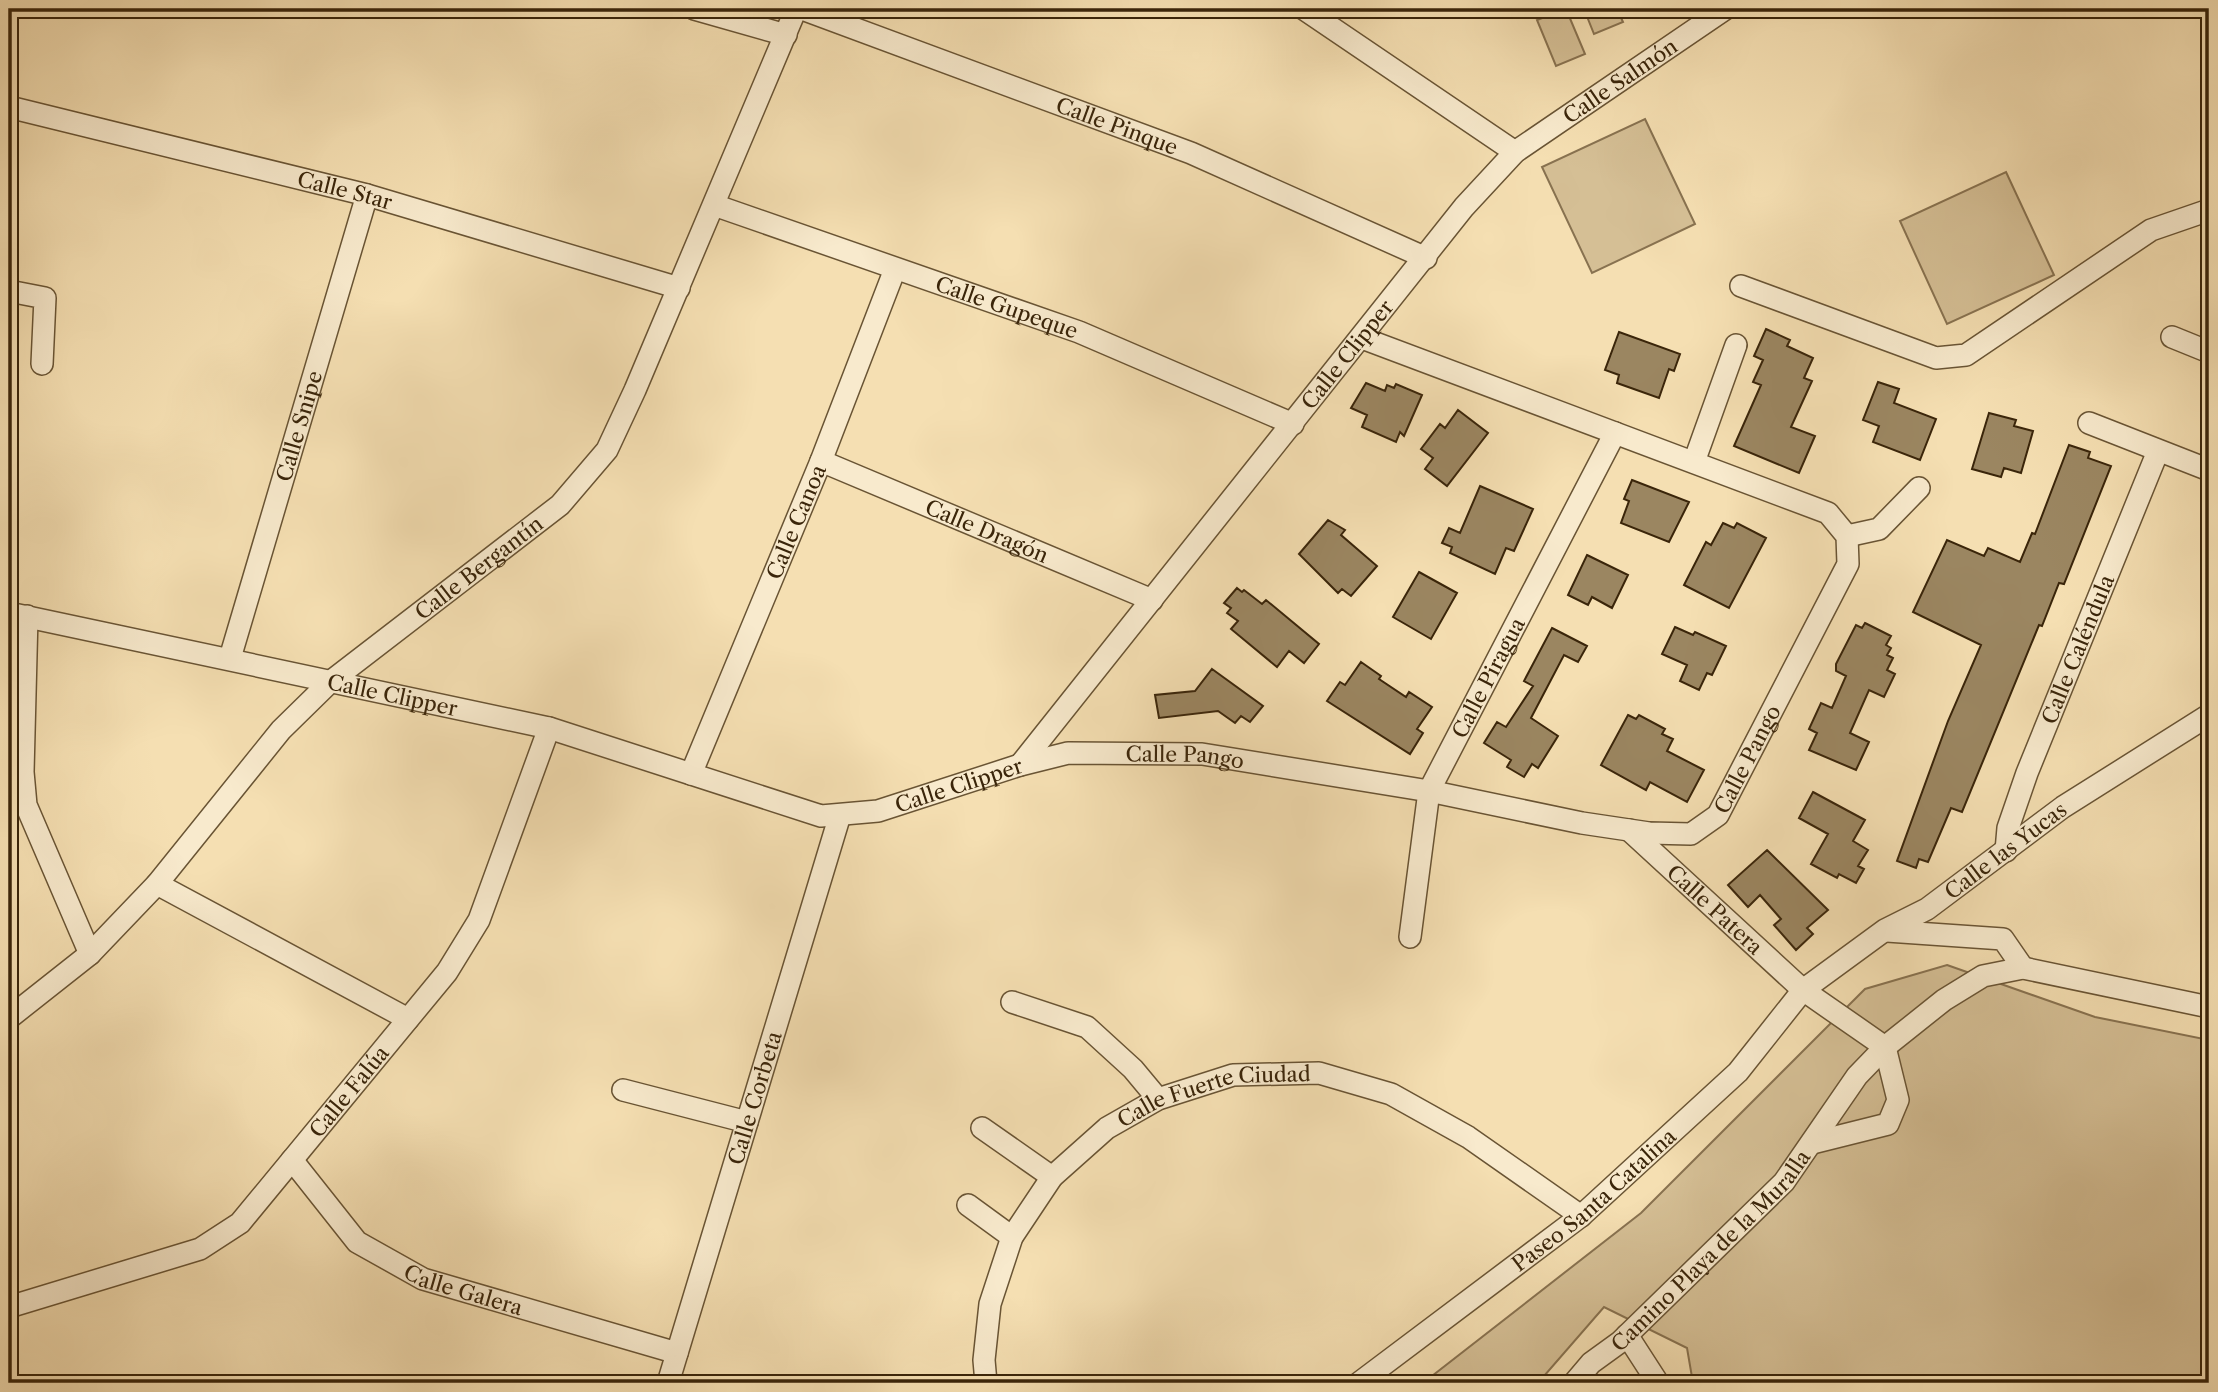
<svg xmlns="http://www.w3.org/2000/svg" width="2218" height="1392" viewBox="0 0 2218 1392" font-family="'Libre Caslon Text',serif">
<rect width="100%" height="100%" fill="#f5dfb2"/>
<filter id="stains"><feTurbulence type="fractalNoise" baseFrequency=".00286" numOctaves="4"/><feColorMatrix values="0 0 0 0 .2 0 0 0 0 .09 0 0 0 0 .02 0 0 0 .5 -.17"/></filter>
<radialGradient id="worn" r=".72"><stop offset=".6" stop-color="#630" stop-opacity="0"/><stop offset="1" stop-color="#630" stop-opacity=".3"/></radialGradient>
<path fill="#d5bf95" stroke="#887250" stroke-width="2" d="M1566,9L1585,54L1556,66L1537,20Z
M1584,9H1617L1623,22L1594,34Z
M1645,119L1695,224L1592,273L1542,167Z
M2006,172L2054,275L1947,324L1900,221Z
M1947,965L2095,1017L2209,1040V1383H1693L1687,1348L1604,1307L1538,1383H1423L1641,1213L1865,989Z"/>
<path fill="#9b8661" stroke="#3a250a" stroke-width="2" d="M1766,329L1790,340L1787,346L1813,358L1804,378L1812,381L1791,427L1815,436L1799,473L1734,446L1761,385L1753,382L1763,360L1754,356Z
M1619,332L1680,354L1674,371L1669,369L1659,398L1617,383L1619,375L1605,370Z
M1878,382L1899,389L1894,403L1936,419L1920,460L1873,442L1879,426L1863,420Z
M1366,383L1385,391L1387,385L1394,388L1396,384L1422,395L1404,436L1400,432L1396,442L1362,427L1367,415L1351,408Z
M1458,410L1488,433L1447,486L1425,469L1433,458L1421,449L1440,424L1445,428Z
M1989,413L2016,420L2014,426L2033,431L2021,473L2004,468L2001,477L1972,469Z
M2069,445L2090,452L2088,458L2111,466L2064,584L2059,583L2042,626L2039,625L1962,812L1951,808L1928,862L1919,859L1916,868L1897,861L1948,721L1981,645L1913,612L1947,540L1984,556L1988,548L2020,562L2032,533L2035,534Z
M1632,480L1689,502L1669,542L1621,523L1629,501L1624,499Z
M1480,486L1533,509L1514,551L1506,548L1495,574L1450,553L1452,547L1442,543L1449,528L1460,533Z
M1328,520L1345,530L1341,535L1377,566L1351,596L1342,589L1338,593L1299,554Z
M1723,523L1734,528L1737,523L1766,538L1729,608L1684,585L1706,542L1711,545Z
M1587,555L1628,575L1612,608L1592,597L1588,605L1568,595Z
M1419,572L1457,593L1431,639L1393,617Z
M1237,588L1242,592L1244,590L1262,604L1266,600L1319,644L1304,663L1289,651L1277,667L1231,629L1238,621L1227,613L1231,608L1224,603Z
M1865,623L1891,636L1886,645L1891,648L1887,655L1893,658L1887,670L1895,674L1884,697L1869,690L1850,733L1869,742L1856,770L1809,750L1817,733L1809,729L1821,703L1832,708L1846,676L1836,671V664L1856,625L1862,628Z
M1675,627L1693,635L1695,632L1726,646L1712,675L1707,673L1699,690L1680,681L1687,665L1662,654Z
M1552,628L1587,646L1578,662L1564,655L1531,718L1558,736L1538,768L1532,764L1524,777L1507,767L1511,760L1484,743L1497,722L1506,727L1533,686L1524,681Z
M1361,662L1381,676L1379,679L1406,697L1409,692L1432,707L1417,729L1423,733L1410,754L1327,701L1340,682L1345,685Z
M1212,669L1263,706L1250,722L1241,716L1235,723L1218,711L1159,718L1155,695L1195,691Z
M1628,715L1636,719L1639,715L1665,729L1662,734L1673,739L1667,751L1704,770L1687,802L1650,782L1646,790L1601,765Z
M1813,792L1865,820L1853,841L1868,850L1858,866L1864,869L1856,883L1839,874L1837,878L1811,864L1828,834L1799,818Z
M1767,850L1828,910L1807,928L1813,934L1796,950L1774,925L1781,919L1760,895L1748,907L1728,885Z"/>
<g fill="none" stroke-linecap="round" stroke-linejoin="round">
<defs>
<g id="minor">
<path d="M694,9L786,35"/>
<path id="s1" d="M802,9L1191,153L1426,258"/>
<path d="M1304,9L1515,152"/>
<path id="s2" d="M9,107L367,195L679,288"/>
<path id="s3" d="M714,205L1079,332L1293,424"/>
<path d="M1741,286L1936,358L1966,355L2151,230L2209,210"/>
<path d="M9,291L45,298L42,364"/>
<path d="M2172,337L2209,352"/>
<path d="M2089,423L2209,470"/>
<path id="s4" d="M821,461L1152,600"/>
<path d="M1694,462L1736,345"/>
<path d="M1847,536L1879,529L1919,488"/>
<path id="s5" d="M9,613L549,728L821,816L878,811L1020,765L1068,753L1202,754L1429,791L1582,823L1649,833L1691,834L1718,815L1848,564L1847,536L1828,513L1362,338"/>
<path d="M27,616L23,772L26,805L90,954"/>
<path id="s6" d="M230,658L367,195"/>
<path id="s7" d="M1020,765L1464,207L1515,152L1725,9"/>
<path id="s8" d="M691,774L821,461L895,269"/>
<path id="s9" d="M1629,830L1803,990L1885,1047L1898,1100L1888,1124L1812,1143"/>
<path id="s10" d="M2006,851L2008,828L2027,773L2158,451"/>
<path d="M157,884L408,1019"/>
<path d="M1887,931L2003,939L2023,968"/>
<path id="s11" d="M1410,937L1429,791L1615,433"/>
<path d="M1012,1002L1087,1027L1133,1069L1158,1099"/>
<path id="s12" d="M9,1018L90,954L157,884L281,730L330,682L560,505L607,450L635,390L796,9"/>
<path d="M623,1090L747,1122"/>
<path d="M982,1128L1052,1177"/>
<path id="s13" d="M292,1160L357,1242L423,1279L677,1353"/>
<path d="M968,1205L1012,1237"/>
<path id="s14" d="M9,1307L200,1249L240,1223L447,972L479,920L549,728"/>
<path d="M1627,1335L1658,1383"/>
<path id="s15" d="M668,1383L840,815"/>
<path id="s16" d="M986,1383L984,1360L990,1304L1012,1237L1052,1177L1107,1128L1158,1099L1233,1075L1319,1073L1391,1094L1468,1137L1581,1216"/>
<path id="s17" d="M1359,1383L1581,1216L1738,1072L1803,990L1885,930L1927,909L2063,807L2209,715"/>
<path id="s18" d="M1574,1383L1591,1363L1620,1342L1784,1182L1857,1076L1885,1047L1944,1000L1983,976L2023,968L2209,1007"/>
</g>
</defs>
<use href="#minor" stroke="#695434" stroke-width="24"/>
<use href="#minor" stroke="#f8eacd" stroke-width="21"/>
</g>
<g text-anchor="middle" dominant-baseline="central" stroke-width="5" stroke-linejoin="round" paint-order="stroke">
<g font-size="21" fill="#3a250a" stroke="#f8eacd">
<text stroke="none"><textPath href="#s7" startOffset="915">Calle Salmón</textPath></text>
<text stroke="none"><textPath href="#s1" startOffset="336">Calle Pinque</textPath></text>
<text stroke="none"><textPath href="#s2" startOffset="346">Calle Star</textPath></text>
<text stroke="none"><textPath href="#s3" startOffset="310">Calle Gupeque</textPath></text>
<text stroke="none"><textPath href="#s7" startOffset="525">Calle Clipper</textPath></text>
<text stroke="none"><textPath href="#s6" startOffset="242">Calle Snipe</textPath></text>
<text stroke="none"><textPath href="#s8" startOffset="273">Calle Canoa</textPath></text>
<text stroke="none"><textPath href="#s4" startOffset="180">Calle Dragón</textPath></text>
<text stroke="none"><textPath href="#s12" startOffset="654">Calle Bergantín</textPath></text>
<text stroke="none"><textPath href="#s10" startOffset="215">Calle Caléndula</textPath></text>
<text stroke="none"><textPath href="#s11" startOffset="275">Calle Piragua</textPath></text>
<text stroke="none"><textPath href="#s5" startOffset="392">Calle Clipper</textPath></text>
<text stroke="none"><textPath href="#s5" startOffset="1211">Calle Pango</textPath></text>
<text stroke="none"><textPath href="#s5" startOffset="1820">Calle Pango</textPath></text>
<text stroke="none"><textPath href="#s5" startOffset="980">Calle Clipper</textPath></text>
<text stroke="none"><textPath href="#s17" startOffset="842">Calle las Yucas</textPath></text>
<text stroke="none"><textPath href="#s9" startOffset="117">Calle Patera</textPath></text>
<text stroke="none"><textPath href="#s14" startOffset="418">Calle Falúa</textPath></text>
<text stroke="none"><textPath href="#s15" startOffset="298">Calle Corbeta</textPath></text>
<text stroke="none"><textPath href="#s16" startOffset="410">Calle Fuerte Ciudad</textPath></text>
<text stroke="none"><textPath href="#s17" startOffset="298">Paseo Santa Catalina</textPath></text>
<text stroke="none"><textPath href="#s18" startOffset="191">Camino Playa de la Muralla</textPath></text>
<text stroke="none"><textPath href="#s13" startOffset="222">Calle Galera</textPath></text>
</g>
</g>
<rect width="2218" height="1392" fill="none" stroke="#f5dfb2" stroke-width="35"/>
<rect x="10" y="10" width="2197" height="1371" fill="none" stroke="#3a250a" stroke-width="3.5"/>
<rect x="18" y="18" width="2183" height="1357" fill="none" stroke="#3a250a" stroke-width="2"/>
<rect width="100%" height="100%" filter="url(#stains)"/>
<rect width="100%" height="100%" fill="url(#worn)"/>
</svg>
